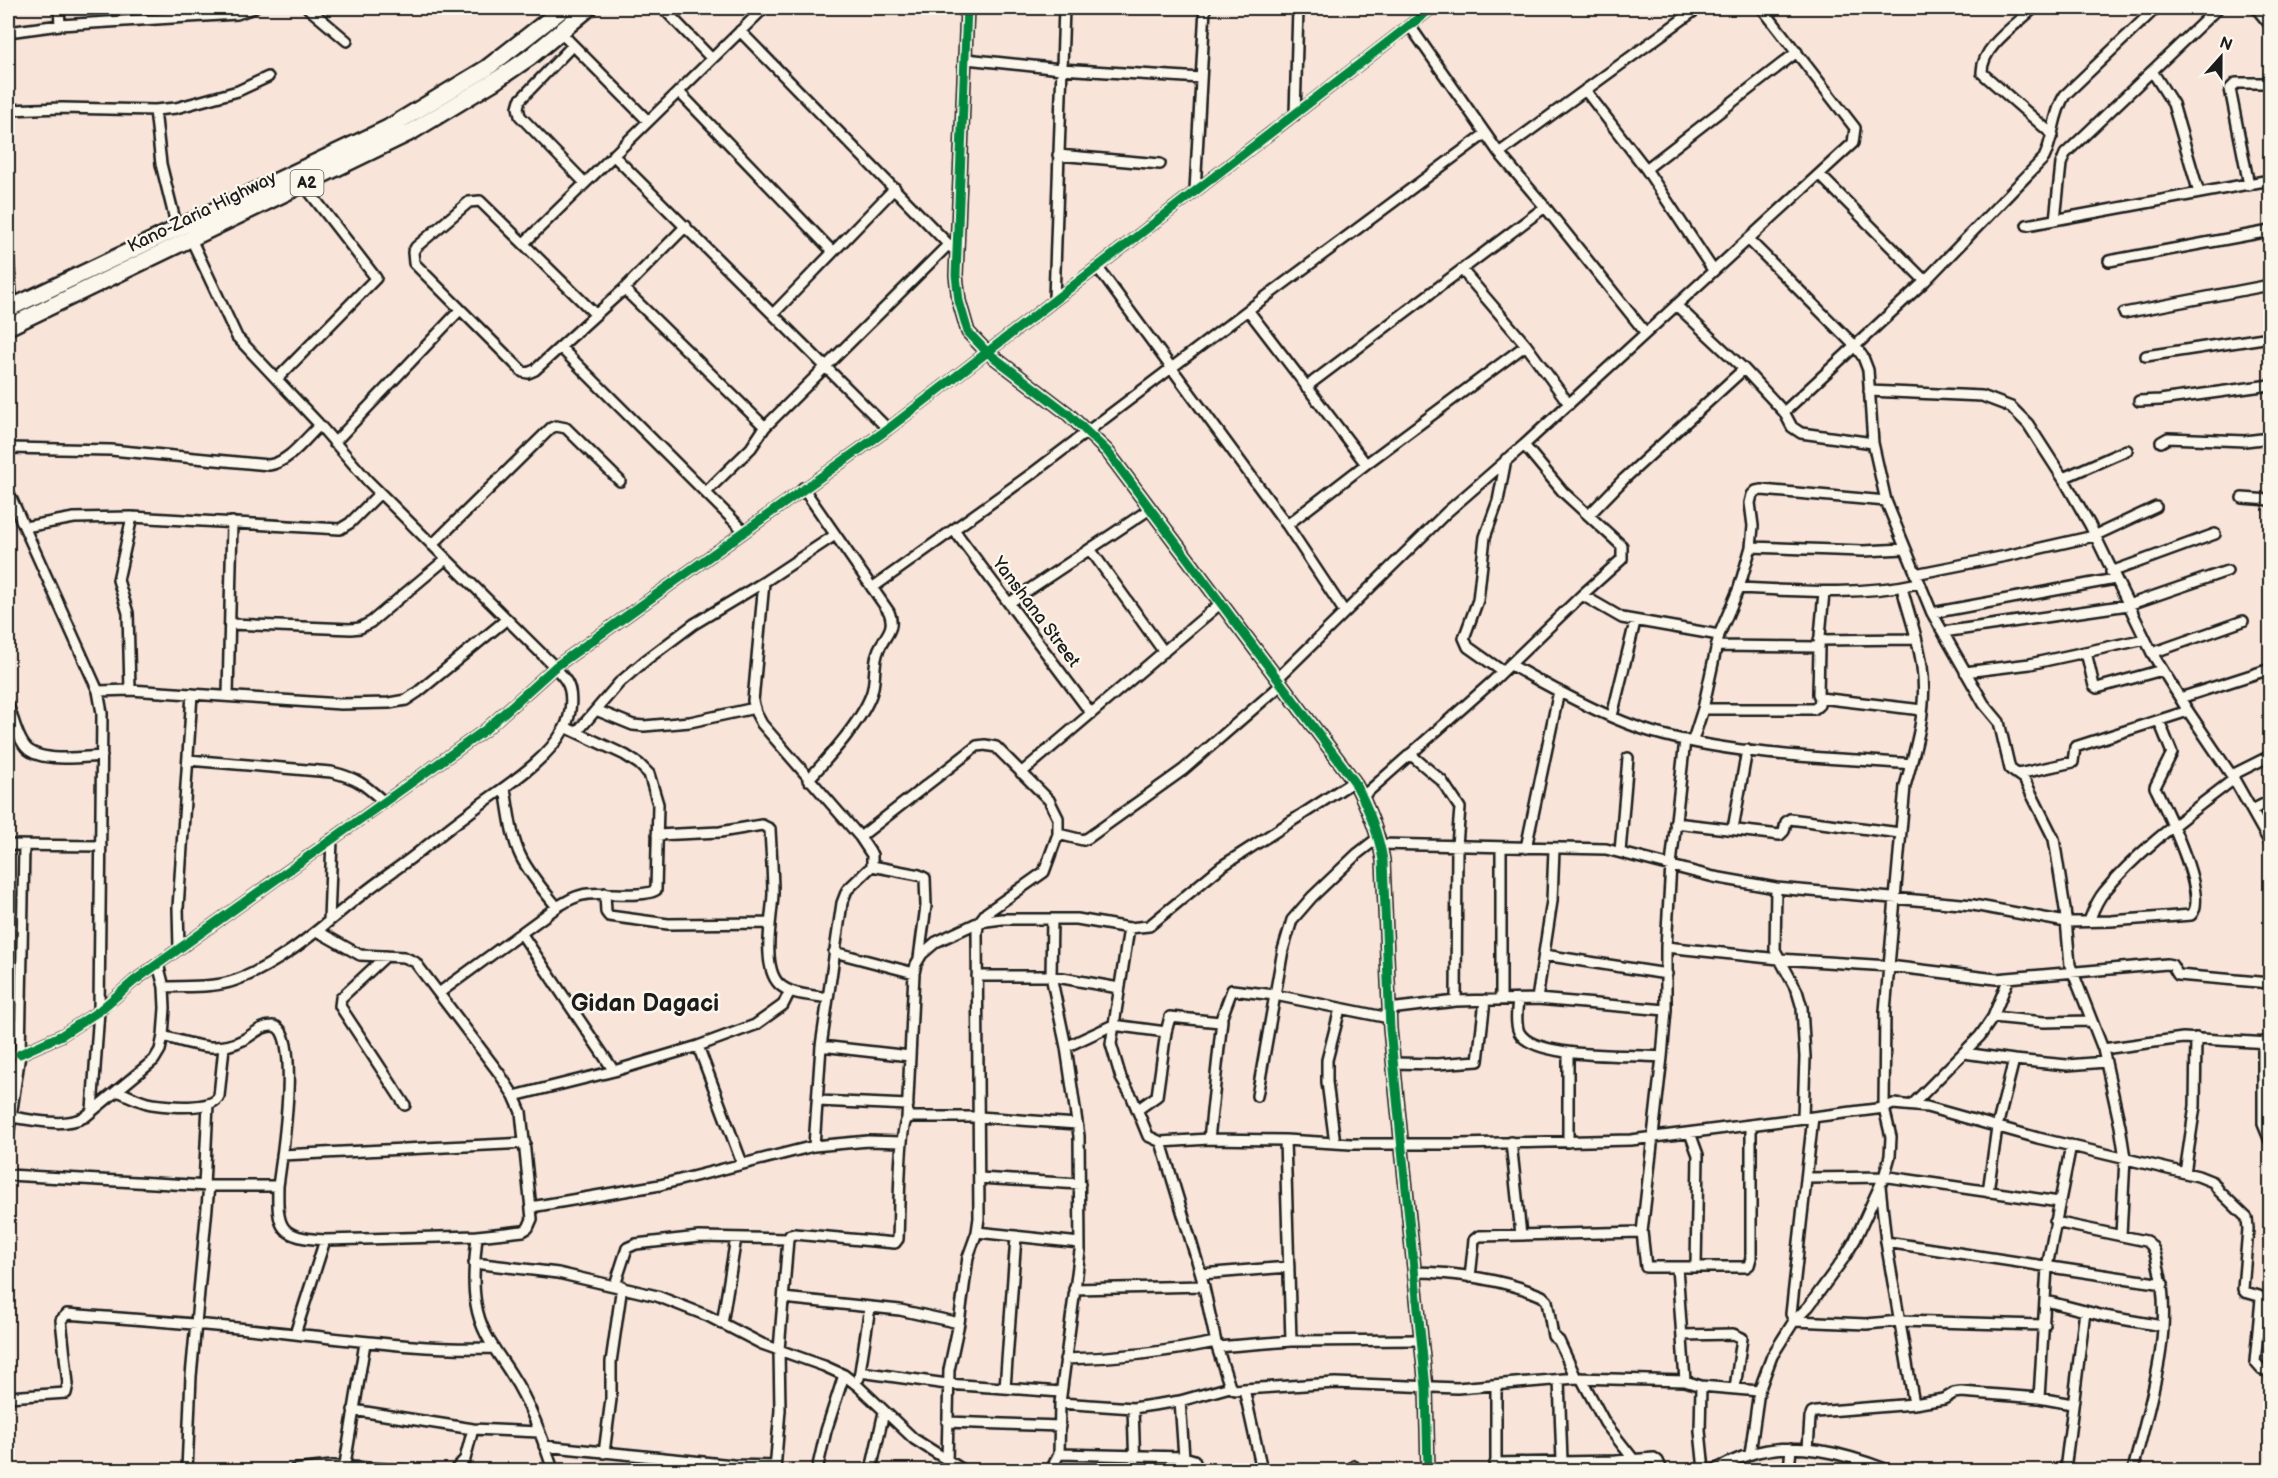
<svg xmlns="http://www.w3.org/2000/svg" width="2278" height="1478" viewBox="0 0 2278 1478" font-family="'Balsamiq Sans',sans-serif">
<rect width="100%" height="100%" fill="#f8e4d8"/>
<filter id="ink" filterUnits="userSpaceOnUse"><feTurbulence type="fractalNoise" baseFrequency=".0167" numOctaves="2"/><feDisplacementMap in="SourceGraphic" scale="12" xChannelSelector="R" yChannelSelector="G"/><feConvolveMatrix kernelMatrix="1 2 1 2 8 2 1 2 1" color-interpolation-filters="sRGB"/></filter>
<g filter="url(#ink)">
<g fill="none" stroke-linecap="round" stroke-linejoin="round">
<defs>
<path id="minor" d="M59,8L60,25
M308,8L347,41
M663,8L712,59
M2034,8C2016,25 1981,47 1982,73L2053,135
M2256,8L2270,25
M1410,26L1499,153L1545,207L1645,332
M740,31L952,248
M8,32L60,25L237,14L254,8
M560,32L648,121
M573,45L520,100L518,107L520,116L585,183
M966,59L1061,69L1201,78
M2152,71L2173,104L2199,193
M1585,90L1646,169L1713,270
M679,92L832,251
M8,110L62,108L155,110L176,108L238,91L268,77
M155,110L161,164L177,228
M1295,115L1298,8
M1499,153L1698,8
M613,155L888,429
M1058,155L1160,164
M1646,169L1797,52
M1820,175L1925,281
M2249,185L2230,89L2236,83H2270
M1195,191L1205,8
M2055,220L2061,164L2065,154L2218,8
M2027,225L2270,180
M1748,239L1855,346L1863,357L1868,370L1873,443L1886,501L1932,613L1984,704L1999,722L2010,769L2024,779L2054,839L2065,909L2070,965L2103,1049L2120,1126L2125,1158L2121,1235
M524,243L764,8
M8,255L12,307
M2109,261L2270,231
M1098,268L1287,525L1344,611
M1462,270L1526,345L1569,404
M624,289L765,427
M1054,299L1064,8
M1676,305L1744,369L1784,412L1792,427L1801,433L1873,443
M1248,310L1366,464
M2124,313L2270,285
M595,314L480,201L469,202L416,247L413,252L414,263L523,372L528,373L535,370L624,289L686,226
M773,314L895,188
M560,347L743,530
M2146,356L2270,337
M277,379L376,278L304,185
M1306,387L1545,207
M1869,391L1982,396L2011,407L2028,424L2066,483L2090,525L2152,653L2188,711L2234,779L2270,843
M2139,401L2160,400L2270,385
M1784,412L1925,281L2044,158C2054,138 2053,113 2065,95L2156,8
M2161,442L2168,438L2245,441L2270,438
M334,443L460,310
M8,448L111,450L269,465C289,462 304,440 319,426
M2063,478L2127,450
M803,488L889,612C896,629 885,635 879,649C872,664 877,680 871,695C861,722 828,758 808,780
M8,491L98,691L102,713L99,1011L92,1110
M706,492L751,448L765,427L948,245
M2242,498L2270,500
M1589,515L1624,479L1744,369
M1287,525L1366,464L1526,345
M25,527L74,518L132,517L340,529L350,523L380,493
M954,530L1091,713
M432,545L551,428L556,426L566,428L620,481
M1751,547L1863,551L1905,549
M1090,549L1164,652
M2111,572L2215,534
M1915,574L2006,556L2094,536L2156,507
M764,582L753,701L756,713L762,724L860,837L872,855V866L847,890L842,903L821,1046L814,1146
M872,588L1030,475L1248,310L1485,134
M1739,588C1798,591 1861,596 1919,583
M1824,592L1819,647L1818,694L1820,698L1922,710
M1582,595L1622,618L1719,635
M1009,603L1150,509
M1932,613L2115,579
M230,624L351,629L360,628L371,622L446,559
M1943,632L2128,605L2227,571
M1819,640L1915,639
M1716,646L1819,647
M2086,652L2094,686L2097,688L2162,670
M2152,653L2243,621
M1511,665C1551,688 1607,719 1652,732C1735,756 1825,757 1911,764
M1502,671L1468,647L1464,638L1478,600L1485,537L1498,501L1506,459
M1965,672L2030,664L2145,639
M1277,679L1447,512L1524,445L1853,143L1855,128L1762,8
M130,690L128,613L118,580L132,517
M98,691L130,690L341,704L389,703L406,700L418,692L507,619
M228,695L232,522
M2180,698L2270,669
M8,705C13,717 16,734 24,745C36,764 82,757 102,756
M1703,709H1814L1819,705L1820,698
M596,710L633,725L644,726L690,722L755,708
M1612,716L1635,622
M577,732L619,683L646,660L694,624L764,582L835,535
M1685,740L1671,865L1666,947V1010L1662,1057L1642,1232L1646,1267H1746L1749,1265L1751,1258V1125
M1693,740L1703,709L1719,635L1739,588L1751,547L1753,526L1750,503L1752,495L1756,491L1762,490L1886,501
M1410,754L1442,781L1460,808L1457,845L1456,1001
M188,760L331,772C357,778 364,784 384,802
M1021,773L1221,603
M2018,774L2073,762L2075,747L2188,711
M2232,775L2270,756
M505,789C509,811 511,837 521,857C530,875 544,891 557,907
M1362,797L1493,681L1582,595L1622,559V546L1563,492L1524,445
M2252,810L2270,801
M1675,823L1780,835L1784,831L1786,822L1790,819L1900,833
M1733,829L1747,750
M1058,834L1083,840L1088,838L1183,770L1282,684
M657,835L720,832L762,825L770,829C771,851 773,872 773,894C772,917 761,966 779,984C790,995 812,995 827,998
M860,837L977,746L985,745L996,747L1049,800L1058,818V834L1044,872L986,913L979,922L977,932L979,1218L977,1232L968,1257L959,1323L949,1370L947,1462
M1380,844L1606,849L1714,877L1776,888L1973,905L2066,922L2111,921L2191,915C2210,898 2165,808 2155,787L2172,753L2159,721
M8,845L101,846
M1526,848L1559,691
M1620,852L1628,758
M872,866L919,875L925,878L926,906L919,958
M1776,888L1775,950L1797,991L1802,1008L1805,1057L1803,1117
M605,893L606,912L609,916L668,924L770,923
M329,921L332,839
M2089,921C2093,911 2097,900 2104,892C2140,848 2190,813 2234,779
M1129,928L1111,1044L1121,1078L1132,1097L1148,1136L1161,1142L1209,1139L1285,1140L1351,1144H1460L1631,1140L1884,1108L1893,1104L1927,1107L2038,1138L2198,1176L2213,1182L2219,1191L2247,1218L2248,1229L2243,1289L2245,1292L2259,1296L2261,1299L2255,1362L2262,1370L2270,1371
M521,933L614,1071
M1666,947L1779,959L1889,966L1996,979L2167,964L2172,965L2178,975L2270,983
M179,949L178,908L192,694
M834,952L914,973
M1544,955L1667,974
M386,956L341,998L340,1006L405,1105
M977,976H1051L1119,988
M164,987C187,986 215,988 236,980C282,964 323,925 360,896C378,881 397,869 415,855C433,841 451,826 469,813C500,789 545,764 564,729C571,717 574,693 566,681C563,676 558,671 555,667L368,481L317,422L237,337L191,239
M439,993L557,907C567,901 577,895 588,894C607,892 642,898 656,890L658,804L649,774L639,764L625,755L565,727
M1501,999V849
M1537,999L1552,901L1554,849
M1518,1000C1517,1010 1515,1023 1519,1032C1533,1060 1633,1054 1662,1057
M1389,1009L1456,1001L1537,999L1666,1010
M1993,1017L2044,1022L2091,1021
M163,1036C191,1044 216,1054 243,1040C253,1035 260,1026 272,1026C303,1025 281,1164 278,1186
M2263,1042V1124L2270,1141
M698,1046L742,1163
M821,1046L910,1056
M1066,1047L1113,1025L1166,1032
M2103,1049L2183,1038L2270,1043
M1964,1053L2014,1060L2067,1065L2106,1062
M20,1054L62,1035L99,1011L134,981L485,730L555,667L888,429L1432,8
M1393,1063L1437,1064L1478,1061L1485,1000
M117,1091C128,1095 140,1102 152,1104C167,1106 213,1111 219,1096L224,1047
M514,1096L614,1071L698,1046L755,1025L783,1005L790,991
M1257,1096L1283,950L1292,920L1312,897L1357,854L1379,837
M818,1101L908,1105
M1912,1105L1980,1036L1993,1017L2009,978
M1137,1110L1157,1096L1166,1032L1170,1017L1220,1022L1232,990L1275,995L1389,1018
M11,1117C35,1120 62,1128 85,1117L154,1060L160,1050L163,1036L165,1008L164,987L158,964
M1813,1117L1791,1314L1794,1321L1866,1324L1900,1321L2045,1325
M907,1119L914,973L916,964L922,954L936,942L979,922L1002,919H1077L1129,928L1149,926L1222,866L1354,781
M1690,1133L1698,1155L1696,1266
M8,1137L20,1054L24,847
M1209,1139L1222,1020
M1285,1140L1291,1341
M1161,1142L1201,1274L1217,1347L1230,1387L1235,1390L1244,1389L1262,1470
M1511,1142L1521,1235
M1568,1142V1053
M1335,1143L1327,1082V1060L1340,1009
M282,1155L525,1143
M2185,1173L2195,1106L2196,1038
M8,1175L209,1186H278C277,1230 280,1237 325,1240L477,1236L523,1231L528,1228L532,1219L521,1112L514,1096L499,1073L415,962L404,957L360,955L317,931
M979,1178L1080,1184
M1807,1178L1889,1177L2059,1202
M204,1186L208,1104
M1880,1186L1886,1242L1914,1404
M1988,1192L1997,1127L2014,1060
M531,1207L660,1185L814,1146L868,1141L902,1142
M2055,1222L2146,1241C2155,1246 2156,1256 2158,1265C2175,1332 2149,1405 2133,1470
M977,1232L1080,1243
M477,1236C475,1258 472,1282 476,1304C481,1334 496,1350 511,1374C530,1403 542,1437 553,1470
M1886,1242L2163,1284
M474,1263L558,1273L657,1296L708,1316L762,1344L824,1366L844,1375L858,1386L914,1439L963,1470
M1677,1267L1685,1381
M1414,1272C1453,1272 1506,1280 1542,1296L1547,1301L1553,1336L1559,1341L1576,1378
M1201,1274L1289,1267
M1470,1277L1474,1240L1479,1236L1642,1232
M615,1285L627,1248L636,1244L699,1237L788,1239L790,1235L794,1234L895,1243L898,1239C899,1221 899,1128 907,1119C908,1118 910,1118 911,1117H979L1077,1124
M1074,1289L1204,1286
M783,1298L900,1310L959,1323
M2046,1301L2104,1316L2162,1326
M722,1324L736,1238
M295,1334L325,1240
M1682,1335L1733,1334L1742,1338L1735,1388
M1217,1347L1291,1341L1422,1340
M1065,1359C1119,1358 1163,1353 1216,1342
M860,1372L947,1384L1061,1392
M859,1378L870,1307
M1581,1378L1605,1423L1634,1460
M1559,1380L1562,1461
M1701,1386L1700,1431L1704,1470
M1005,1388L1016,1237
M1244,1389L1335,1383L1457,1388L1576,1378L1685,1381L1701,1386L1759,1391
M8,1397L66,1393L68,1384L61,1320L67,1314C143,1320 219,1325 295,1334C361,1341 426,1350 492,1348
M2039,1398L2047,1267L2071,1145
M1180,1401L1184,1457
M1060,1403L1133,1408L1180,1401L1230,1387
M1133,1408L1135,1470
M353,1410L473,1429L539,1432
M947,1422L1060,1426
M544,1446L733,1465L776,1466
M1808,1448L1810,1418L1812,1413L1816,1412L1914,1404L1944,1399L1954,1393L1961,1392L2039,1398L2072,1404
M604,1453L611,1399V1362L622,1286
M1059,1454L1184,1457L1194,1460L1198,1470
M1750,1454L1759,1391L1772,1356L1794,1321L1809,1306L1844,1258L1855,1240L1884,1177L1890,1156L1891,1137L1884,1108L1885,1011L1905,786C1916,747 1928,708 1922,667C1919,640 1908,613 1902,587
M1495,1463L1616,1461L1654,1458L1658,1461L1662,1470
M187,1470L191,1376L209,1186
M294,1470L332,1466L405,1470
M344,1470L365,1343
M455,1470L465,1459L473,1429
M775,1470L780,1410L779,1350L788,1239
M817,1470L826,1431L844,1375
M871,1470L884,1412
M1051,1470L1059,1454L1060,1403L1080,1251L1079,1136L1066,1047L1051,976L1052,919
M1353,1470L1354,1466
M1496,1470V1385
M1714,1470C1725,1465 1736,1459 1748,1455C1793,1439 1846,1454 1888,1470
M1789,1470L1791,1448
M2065,1470L2085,1311"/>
<path id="tertiary" d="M967,8L956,275L959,301L968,332L987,352L1067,413L1107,451L1354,781C1368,807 1378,831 1383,860L1390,1029L1426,1388L1428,1470"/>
<path id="trunk" d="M8,309L388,128L487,68L564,8
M8,327L411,132L495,81L530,57L589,8"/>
</defs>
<use href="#minor" stroke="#1c1c1c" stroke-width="14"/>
<use href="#tertiary" stroke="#1c1c1c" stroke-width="16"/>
<use href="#trunk" stroke="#1c1c1c" stroke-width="20"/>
<use href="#minor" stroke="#fbf7ec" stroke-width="9"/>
<use href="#tertiary" stroke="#fbf7ec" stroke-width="12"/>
<use href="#trunk" stroke="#fbf7ec" stroke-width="15"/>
<defs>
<path id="cycleway" d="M967,8L956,275L959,301L968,332L987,352L1067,413L1107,451L1354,781C1368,807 1378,831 1383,860L1390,1029L1426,1388L1428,1470
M20,1054L62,1035L99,1011L134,981L485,730L555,667L888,429L1432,8"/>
</defs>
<use href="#cycleway" stroke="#fbf7ec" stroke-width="13"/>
<use href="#cycleway" stroke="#00873e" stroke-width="9"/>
</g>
</g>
<g text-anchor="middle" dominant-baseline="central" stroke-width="5" stroke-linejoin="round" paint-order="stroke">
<rect fill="#fbf7ec" stroke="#5f5e5a" stroke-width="1.5" x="290.5" y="170" width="33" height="26" rx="4.5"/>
<g font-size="16" font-weight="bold" fill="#1c1c1c">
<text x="307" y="183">A2</text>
</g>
<g font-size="18" fill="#1c1c1c" stroke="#fbf7ec">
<text transform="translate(202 212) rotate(-26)">Kano-Zaria Highway</text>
<text transform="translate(1036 612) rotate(53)">Yanshana Street</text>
</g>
<g font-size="24" font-weight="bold" fill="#1c1c1c" stroke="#fbf7ec">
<text x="645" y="1003">Gidan Dagaci</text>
</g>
</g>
<rect width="2278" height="1478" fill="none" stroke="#fbf7ec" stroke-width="30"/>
<rect x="15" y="15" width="2248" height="1448" fill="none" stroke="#1c1c1c" stroke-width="2" filter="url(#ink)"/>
<g transform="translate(2221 57) rotate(21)" stroke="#fbf7ec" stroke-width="4.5" paint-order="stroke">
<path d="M0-4.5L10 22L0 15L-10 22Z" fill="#1c1c1c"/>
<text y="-9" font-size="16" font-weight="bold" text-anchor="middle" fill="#1c1c1c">N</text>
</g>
</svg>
